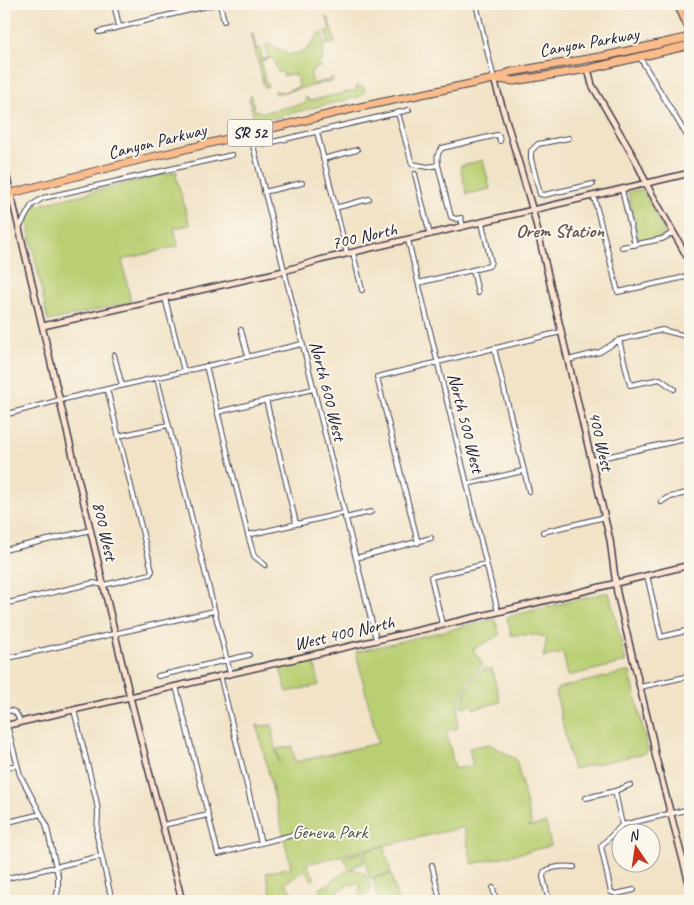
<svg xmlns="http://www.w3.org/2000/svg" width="694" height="905" viewBox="0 0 694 905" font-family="Caveat,sans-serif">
<rect width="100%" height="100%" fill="#fbf7ec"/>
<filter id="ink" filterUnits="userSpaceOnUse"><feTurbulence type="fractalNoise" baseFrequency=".02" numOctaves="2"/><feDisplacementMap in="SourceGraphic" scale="10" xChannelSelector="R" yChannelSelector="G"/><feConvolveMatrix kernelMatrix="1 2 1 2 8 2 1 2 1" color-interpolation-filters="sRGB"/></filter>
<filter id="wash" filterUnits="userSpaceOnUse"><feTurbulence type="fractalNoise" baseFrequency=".0096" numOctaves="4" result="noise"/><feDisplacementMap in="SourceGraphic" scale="20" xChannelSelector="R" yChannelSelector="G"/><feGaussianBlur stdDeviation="1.12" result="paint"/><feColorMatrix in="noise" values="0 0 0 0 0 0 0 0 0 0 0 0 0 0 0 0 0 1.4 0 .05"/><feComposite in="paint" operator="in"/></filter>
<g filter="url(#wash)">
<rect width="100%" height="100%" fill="#f2e3c7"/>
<path fill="#bacf73" stroke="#6e7857" d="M327,17H328L335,43L323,46L324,53L322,54L323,61L319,63L320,67L313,69V71L310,72L313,84L329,80L332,77L333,81L276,94L274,92L276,90L282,92L299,87L296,75L293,76L292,74L284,76L282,72H278L273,58L261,61L265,81L268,85L267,87H264L251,33H253L256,49L260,48L262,59L268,58L265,46L270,44L289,55L307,50L319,33L322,32L324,43L328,42L326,31L330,30Z
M358,86L364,87L365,90L361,96L260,121L254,118L249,99L251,95L255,111L258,110L260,113L306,103L305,98H308L309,101L357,90L356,87Z
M483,160L490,189L467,194L460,166Z
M177,171L176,177L190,225L174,228L178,246L122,260L131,302L48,321L27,220L29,213L35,206Z
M642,189L666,233L660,237L639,242L628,192Z
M609,592L626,662L568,676L563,653L543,657L547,638L539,635H511L507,617Z
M495,619L500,635L473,649L483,665C464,682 456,702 458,728L446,731L455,769L473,765L469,748L489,744L516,759L531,823L529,827L546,823L551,846L472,864L464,827L306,864L315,878L312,880L305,870L285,883L292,893L280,901H270L269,899L257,901L272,898L266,873L291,867L257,725L261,726L272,725L274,734L272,735L279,763L277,749L292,746L295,762L378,743L356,652Z
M312,660L314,661L319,685L287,692L280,668Z
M485,668L488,671L492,669L500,702L473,709L472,705L462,707C464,691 472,678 485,668Z
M626,672H630L648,751L646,753L574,769L572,767L556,692L558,688Z
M384,846L391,873L369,878L364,852Z
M361,852L364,863L358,865L357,864V866L351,869L363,872L371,886L370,892L357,900V898L362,895L358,889L361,887L358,882L353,885L351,883L328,898L326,893L321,897L319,894L321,888L350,869L343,858Z
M391,874L398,901H378L373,878Z"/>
</g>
<g filter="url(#ink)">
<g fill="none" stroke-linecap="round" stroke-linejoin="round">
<defs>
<path id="street" d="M114,4L119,26
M220,4L224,21
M476,4L494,79
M99,32L215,4
M639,56L690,141
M398,113L412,164L428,167L438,165
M317,132L347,254
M250,133L376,639
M569,138L538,144L531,151V159L540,194L544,195L593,184
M264,144L409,110
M323,159L357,150
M415,174L430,235
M622,190L635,245
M264,192L302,183
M594,197L618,292L690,276
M335,208L369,199
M463,227L461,218L456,219L451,217L438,165C437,157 437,153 442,148L497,135L499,136L500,141
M19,228L32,205L43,198L232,155
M408,240L498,612
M622,247L662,239L673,233
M353,253L362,290
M473,270L478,293
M418,283L489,266L491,262L482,223
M165,298L184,371
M241,330L248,357
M619,340L630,385L660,379L674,389
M494,348L529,491
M114,355L122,386
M568,360L600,352L619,340L662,330L690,337
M206,366L248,535L254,556L265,565
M157,378L230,673
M266,400L296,523
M218,412L313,389
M4,415L60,400L302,344
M119,436L168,425
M592,460L690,438
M467,484L523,471
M661,502L667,498L690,492
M345,518L371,512
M543,532L605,517
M248,535L344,513
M418,543L377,377L561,332
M4,550L91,530
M356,558L431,538
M647,575L661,637L690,630
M4,604L93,583L104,585L150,574L152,571L107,389
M442,624L431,577L486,564
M4,659L214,611
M220,675L261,843
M158,676L249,655
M176,686L218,854L304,832
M640,687L690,676
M4,710C14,710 17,712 20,722
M74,710L96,799L98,811L97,836L112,901
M7,725L20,775L46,824L58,876V890L55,901
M4,768L17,765
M615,791L622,825
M586,798L615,791L630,785
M4,823L41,814
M163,825L208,815
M684,861L690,859
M432,865L440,901
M4,879L101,856
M493,888L496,901
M634,890L616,894L611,892L601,846L622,825L690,809
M245,901L259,898
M549,901L543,877L544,872C553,866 564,866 574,867"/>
<path id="secondary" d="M588,69L592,85L636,161L649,189L690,262
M494,79L533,211L610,540L617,593L653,741L655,754L690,887
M4,165L129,693L182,901
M43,326L284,271L320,260L690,173
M4,726L498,612L690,565"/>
<path id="primary" d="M677,4L690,32
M682,4L690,16"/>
<path id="highway" d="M497,79L514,81L588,69L690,45
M4,195L127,163L360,107L494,79L511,72L605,56L690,37"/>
</defs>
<use href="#street" stroke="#413f50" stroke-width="6"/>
<use href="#secondary" stroke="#413f50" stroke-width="8"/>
<use href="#primary" stroke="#413f50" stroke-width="8"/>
<use href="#highway" stroke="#413f50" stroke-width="9"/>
<use href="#street" stroke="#fff" stroke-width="4"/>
<use href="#secondary" stroke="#fde4d0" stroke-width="5"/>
<use href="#primary" stroke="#f9bc8a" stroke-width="5.5"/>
<use href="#highway" stroke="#f9bc8a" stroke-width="7"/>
</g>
</g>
<g text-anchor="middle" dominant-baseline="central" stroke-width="4" stroke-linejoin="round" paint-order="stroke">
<rect fill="#fbf7ec" stroke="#636270" stroke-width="1" x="227.5" y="119.5" width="45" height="27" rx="4"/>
<g font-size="16" font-weight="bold" fill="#22223b">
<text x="250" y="133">SR 52</text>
</g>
<g font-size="18" fill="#22223b" stroke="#fbf7ec">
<text transform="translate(589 42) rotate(-10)">Canyon Parkway</text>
<text transform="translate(157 141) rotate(-14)">Canyon Parkway</text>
<text transform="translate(364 236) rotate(-13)">700 North</text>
<text transform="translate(328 391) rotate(76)">North 600 West</text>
<text transform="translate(466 423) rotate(76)">North 500 West</text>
<text transform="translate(601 441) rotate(77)">400 West</text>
<text transform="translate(105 531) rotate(77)">800 West</text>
<text transform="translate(344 633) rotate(-13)">West 400 North</text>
</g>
<g font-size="18" fill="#50564c" stroke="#fbf7ec">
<text x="330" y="832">Geneva Park</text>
</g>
<g font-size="19" font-weight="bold" fill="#685558" stroke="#fbf7ec">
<text x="560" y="231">Orem Station</text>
</g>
</g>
<rect width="694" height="905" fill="none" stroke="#fbf7ec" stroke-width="20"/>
<g transform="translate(636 848) rotate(347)"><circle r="24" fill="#fbf7ec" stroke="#a4a2a5"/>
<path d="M0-4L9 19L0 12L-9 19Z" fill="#c8321e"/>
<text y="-8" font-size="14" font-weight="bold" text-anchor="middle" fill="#22223b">N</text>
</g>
</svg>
